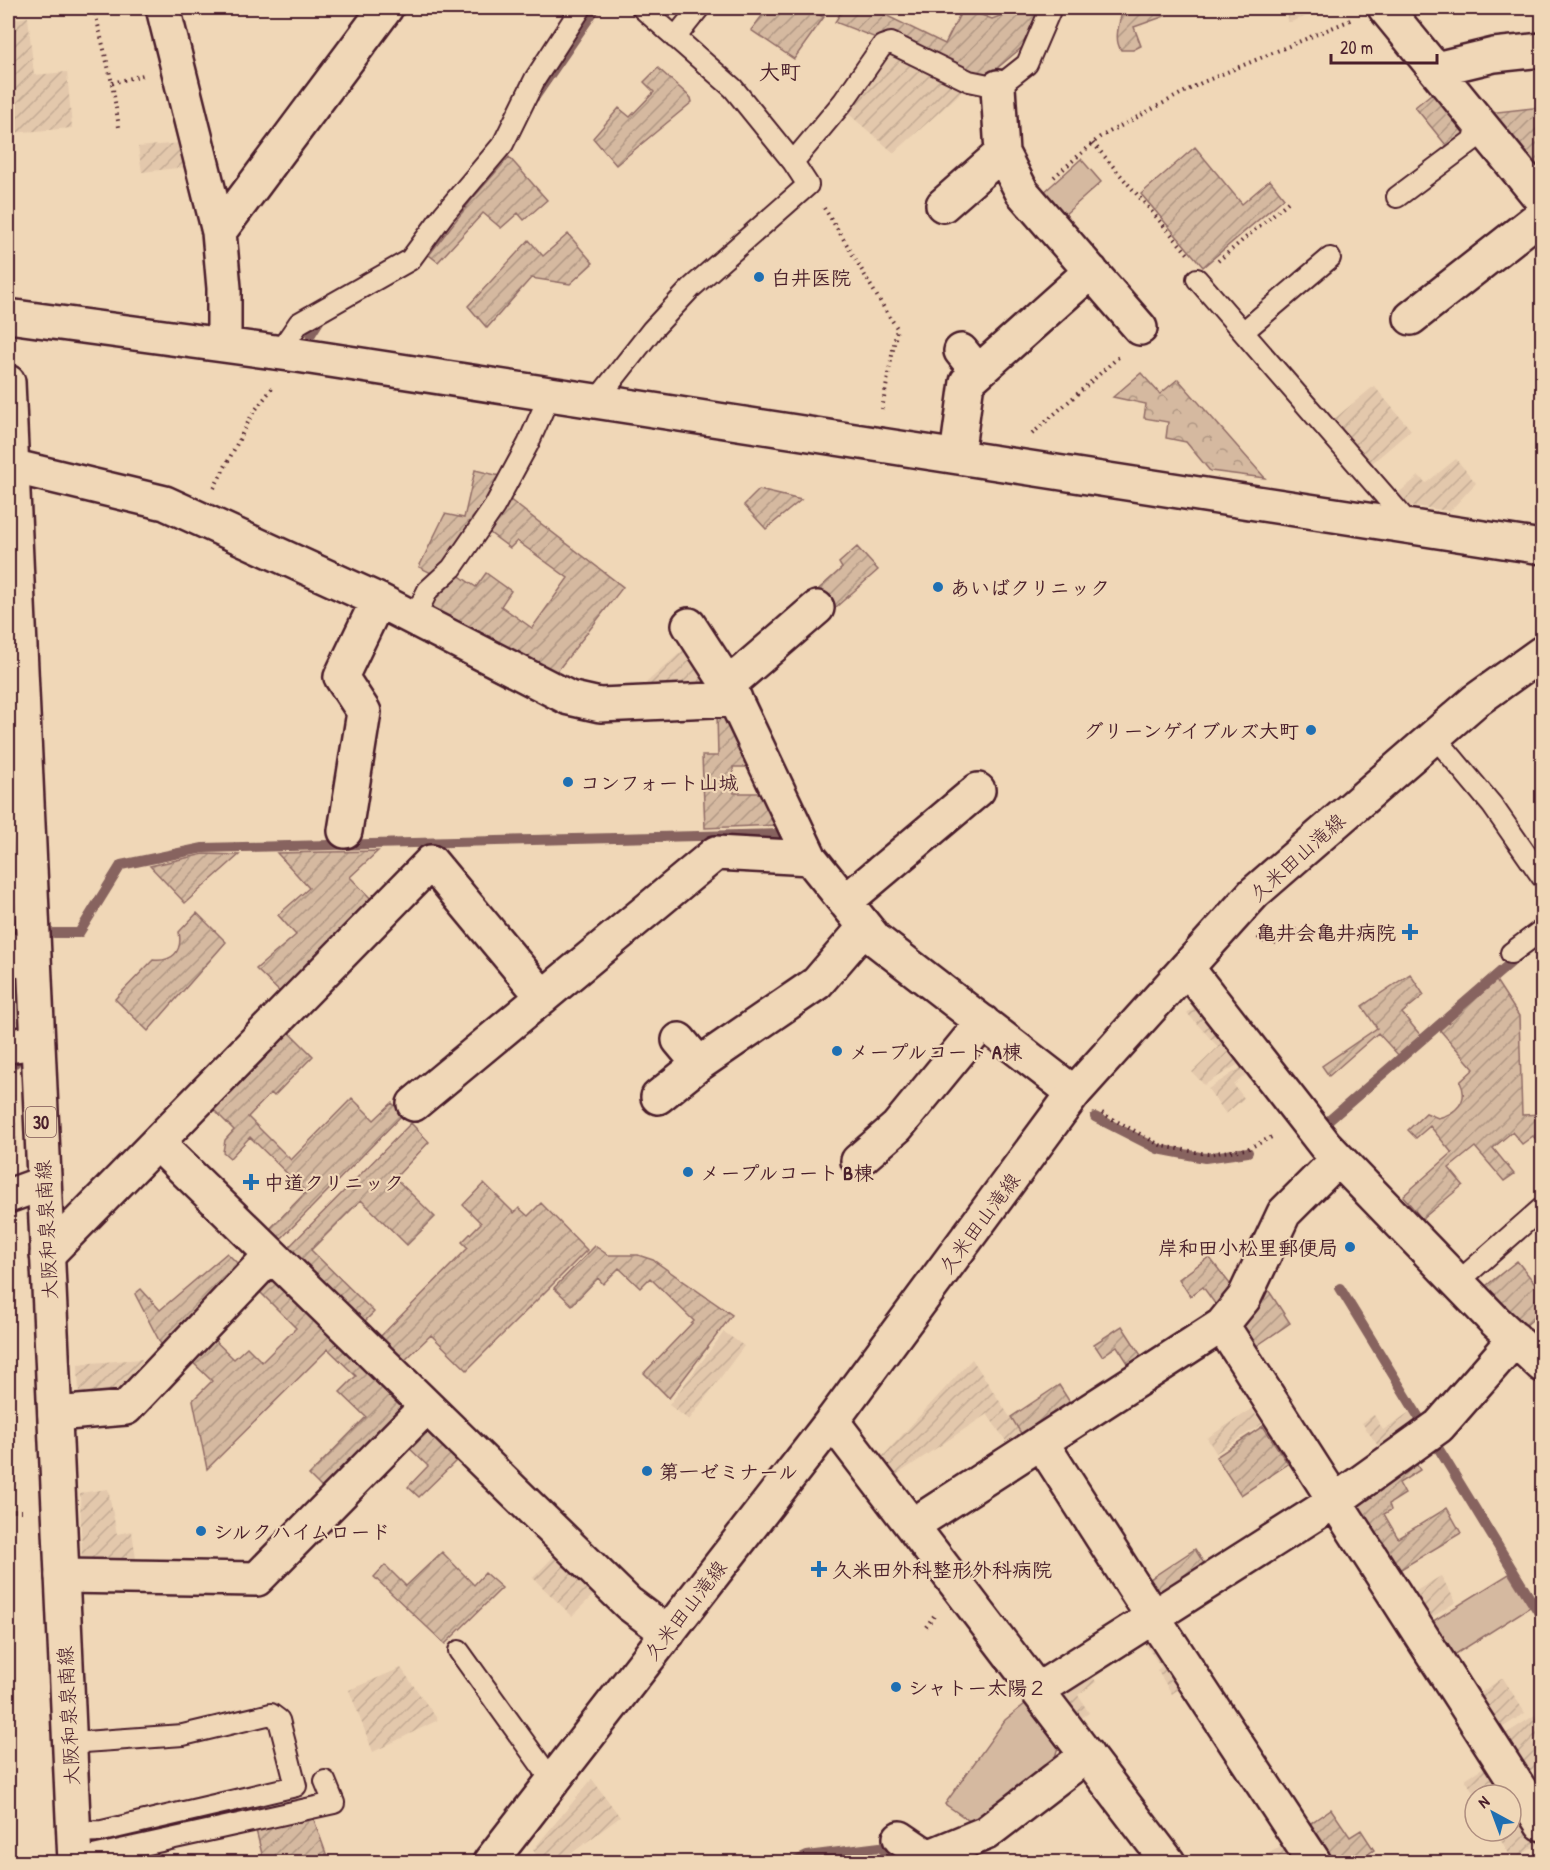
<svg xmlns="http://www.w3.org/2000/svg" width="1550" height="1870" viewBox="0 0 1550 1870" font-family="'Patrick Hand','Klee One',sans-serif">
<defs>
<pattern id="industrial-furrows" width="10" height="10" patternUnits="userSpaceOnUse" patternTransform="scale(1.5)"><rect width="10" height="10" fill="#e3c8ac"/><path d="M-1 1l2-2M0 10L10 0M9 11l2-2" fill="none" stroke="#c4ab94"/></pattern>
<pattern id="forest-crowns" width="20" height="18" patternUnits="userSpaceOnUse" patternTransform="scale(1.5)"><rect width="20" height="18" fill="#d5b9a0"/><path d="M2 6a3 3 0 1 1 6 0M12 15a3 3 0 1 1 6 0" fill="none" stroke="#af9683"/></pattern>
<pattern id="garden-furrows" width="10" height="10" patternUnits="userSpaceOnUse" patternTransform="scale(1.5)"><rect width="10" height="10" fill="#d5b9a0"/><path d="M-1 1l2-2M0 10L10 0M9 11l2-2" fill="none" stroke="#af9683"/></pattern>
</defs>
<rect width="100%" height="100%" fill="#f0d7b7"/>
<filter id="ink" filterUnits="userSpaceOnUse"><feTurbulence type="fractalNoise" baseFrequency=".0167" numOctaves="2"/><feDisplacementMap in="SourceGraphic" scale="12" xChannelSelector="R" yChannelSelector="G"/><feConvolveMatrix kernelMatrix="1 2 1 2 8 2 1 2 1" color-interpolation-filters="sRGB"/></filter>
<g filter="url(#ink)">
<path fill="url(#industrial-furrows)" d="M1290,8H1325L1291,22H1287Z
M28,17L34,75L67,72L72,128L11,133L8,20Z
M890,53L966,88L894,153L844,110L876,64Z
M180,143L186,167L142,172L138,147Z
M1374,386L1411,430L1371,464L1334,419Z
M1456,459L1476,483L1450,511L1406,505L1397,494L1419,476L1426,483Z
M689,645L715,690L643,692L647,682Z
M1199,1002L1244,1061L1204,1085L1192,1072L1218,1047L1187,1013Z
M1245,1065L1250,1071L1234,1085L1244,1098L1226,1114L1208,1089Z
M13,1072L18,1152L8,1153V1074Z
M724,1332L744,1346L689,1420L669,1405Z
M142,1359L144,1378L127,1394L79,1398L78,1364Z
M972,1359L1025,1440L1008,1444L987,1414L895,1476L881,1458Z
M1252,1409L1262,1424L1216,1453L1207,1438Z
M1411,1411L1420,1428L1383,1453L1362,1423L1374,1415L1383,1430Z
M108,1489L117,1534L132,1531L137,1566L82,1565L80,1493Z
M557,1553L596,1592L572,1616L533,1578Z
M1441,1576L1456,1602L1426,1621L1409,1595Z
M1143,1641L1158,1642L1187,1684L1172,1694L1157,1670L1161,1667Z
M401,1668L438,1720L373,1752L349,1690Z
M1103,1668L1092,1675L1096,1682L1078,1695L1089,1713L1080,1719L1062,1696L1066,1686Z
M1503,1678L1525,1713L1497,1731L1475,1696Z
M1535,1715L1542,1726V1735L1532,1742L1542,1759V1763L1525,1774L1501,1737Z
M1490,1763L1509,1795H1475L1465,1779Z
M592,1779L620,1817L560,1862H541L533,1850Z
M1515,1805L1540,1843L1513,1860L1495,1831H1511V1808Z
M1285,1843L1298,1862H1261L1259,1860Z"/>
<path fill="#d5b9a0" stroke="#906c66" stroke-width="1.5" d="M1081,159L1101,182L1063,216L1043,193Z
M1509,1574L1530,1607L1451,1657L1430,1623Z
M1025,1704L1058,1747L1052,1768L977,1826L945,1804L1005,1720Z"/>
<path fill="url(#forest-crowns)" stroke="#906c66" stroke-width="1.5" d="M1141,373L1160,394L1178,379L1265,478L1210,471L1186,442L1166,438L1168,422L1144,418L1146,404L1113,397Z"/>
<path fill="url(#garden-furrows)" stroke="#906c66" stroke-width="1.5" d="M768,8H804L824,17L794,59L751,30Z
M844,8H884L881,13L945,44L963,8L992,19L1021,8L1042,9L1026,44L983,80L835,22Z
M1123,9L1165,16L1134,27L1141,46L1133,50H1121C1113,39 1120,21 1123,9Z
M658,68L691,98L692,102L616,165L593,138L619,108L630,117L654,92L644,82Z
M1436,90L1472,133L1450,150L1415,107Z
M1542,107V165L1537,170L1488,113Z
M1195,147L1242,204L1270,180L1284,198L1203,267L1141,194Z
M509,157L547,200L524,220L518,213L501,228L483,213L438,262L429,255L473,198Z
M568,234L593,263L570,284L531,278L487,328L468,306L529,240L543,256Z
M475,470L500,476C486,508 461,554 433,574L419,567L445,514L464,518Z
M759,490L801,500L766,529L744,505Z
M509,499L623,587L551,679L423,613L433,592L455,573L476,587L486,573L511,591L501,606L532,628L568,578L517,541L510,548L486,530Z
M857,547L878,570L828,614L811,596L842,568L839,563Z
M717,714H726L750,767H733L734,793H763L777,825L705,828L702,756H718Z
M378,851L350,877L376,904L286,998L256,969L296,935L278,915L309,888L277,853Z
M204,854L239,855L185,903L150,866Z
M197,913L226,942L148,1031L115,999L153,960C172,962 183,952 179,932Z
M1410,974L1424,995L1402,1013L1422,1037L1400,1057L1378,1033L1329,1076L1322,1066L1377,1028L1362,1006Z
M1495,979L1519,1016L1522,1115L1542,1114V1147L1533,1136L1522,1144L1512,1132L1493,1148L1514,1174L1504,1181L1475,1147L1449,1168L1463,1185L1422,1219L1403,1196L1452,1153L1430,1126L1416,1138L1408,1130L1426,1113L1438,1118C1455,1114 1470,1101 1460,1082L1474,1069L1439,1029Z
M285,1028L313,1056L274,1096L271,1093L248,1117L291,1160L352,1098L374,1120L392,1103L403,1114L274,1246L263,1236L306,1192L250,1137L230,1158L223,1152L225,1140L234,1130L209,1105Z
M411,1123L429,1142L395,1178L435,1217L407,1245L361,1200L311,1250L374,1312L361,1325L285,1251Z
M484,1183L514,1213L519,1208L528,1216L541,1203L587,1250L467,1370L431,1335L400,1365L376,1341L468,1248L462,1242L481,1223L463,1205Z
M595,1246L608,1255H638L653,1260L732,1315L669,1398L644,1373L694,1321L650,1278L640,1288L619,1268L603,1284L598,1278L572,1305L554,1288Z
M227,1253L246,1272L166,1354L135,1294L141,1289L160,1310Z
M1209,1257L1237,1293L1221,1312L1203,1287L1190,1296L1179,1279Z
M1517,1261L1542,1292V1312L1520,1330L1482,1289Z
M272,1266L412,1404L326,1492L309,1475L366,1417L340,1392L356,1376L328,1349L207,1469L193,1400L212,1381L186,1356L208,1334L234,1359L247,1347L262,1362L296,1328L253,1285Z
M1267,1288L1290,1323L1255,1347L1243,1327L1244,1322L1254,1314Z
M1122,1326L1146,1363L1133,1371L1117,1346L1102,1356L1094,1344Z
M1059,1385L1073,1407L1025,1440L1011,1417Z
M426,1422L460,1457L419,1497L408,1487L428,1466L408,1447Z
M1263,1426L1288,1464L1241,1495L1216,1457Z
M1415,1462L1420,1470L1399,1483L1405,1494L1389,1504L1391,1510L1384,1514L1398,1538L1447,1508L1461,1533L1396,1572L1358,1514L1360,1503Z
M1195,1549L1208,1570L1162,1597L1150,1579Z
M442,1552L474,1585L485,1573L502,1588L445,1644L374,1577L385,1565L406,1586Z
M1331,1809L1350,1837L1361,1830L1374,1850L1356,1862H1332L1308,1825Z
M313,1817L329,1862H264L256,1830Z"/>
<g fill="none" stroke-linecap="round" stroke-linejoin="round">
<path stroke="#87635f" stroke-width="10" d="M535,97L596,8
M311,334L321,318L327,315
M54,933H79L121,865L203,848L782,834
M8,1065L15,1063
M1095,1117L1158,1149L1205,1158L1248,1152
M1325,1124L1515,959
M1340,1288L1423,1424
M1437,1446L1542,1618
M794,1862L807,1856L880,1847L897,1862"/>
<defs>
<path id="lane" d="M675,38L699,8
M793,162L843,102L882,46L891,43L969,81L998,87L1027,64L1051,8
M1397,197L1485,131
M1197,279L1411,526
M1243,332L1330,258
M279,352L299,323L410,260L444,214L503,144L535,79L581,8
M596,401L652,330L691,288L808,185L793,162L733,88L642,8
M414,618L428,590L452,568L494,507L528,444L550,394
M1435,737L1492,805L1542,877
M1511,953L1542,930
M1457,1283L1542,1208
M459,1651L553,1782
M70,1743L183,1735L271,1714L279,1720L296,1786L102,1831L74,1832
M75,1860L334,1803L325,1781"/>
<path id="street" d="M163,8L219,232L224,288V344
M1385,8L1542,200
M1436,69L1494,55L1542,50
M998,87L1002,153L1022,192L1140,328
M943,205L1002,153
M219,232L386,8
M8,316L297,355L1542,547
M1411,318L1542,215
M961,351L978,372
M957,456L967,382L1091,271
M11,466L165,503L378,600L569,698L600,705L735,699
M817,608L728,685L810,858L875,939L1074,1093
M689,625L728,685
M345,831L364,712L341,677L378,600
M845,902L978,790
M8,949L34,968
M1187,968L1325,1145L1494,1320L1542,1365
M679,1040L699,1064
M8,1046L37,1042
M658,1097L699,1064L817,983L865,927
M414,1104L716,853L810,858
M157,1143L628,1603L668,1633
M858,1161L897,1127L983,1022
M8,1196L44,1183
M47,1255L431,862L543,997
M1222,1325L1542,1824
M55,1414L126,1408L271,1255
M832,1421L1168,1862
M1041,1442L1153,1617L1314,1862
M913,1525L1222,1325L1244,1298L1284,1213L1338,1159
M62,1576L257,1579L426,1407
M1038,1690L1335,1501L1439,1426L1515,1339
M900,1838L928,1857
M921,1862L928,1857L986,1833L1087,1755"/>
<path id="secondary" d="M490,1862L832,1421L1074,1093L1254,893L1475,701L1542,653"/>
<path id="primary" d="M8,382L75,1862"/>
</defs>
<use href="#lane" stroke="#4a1f2b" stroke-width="24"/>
<use href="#street" stroke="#4a1f2b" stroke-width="38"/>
<use href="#secondary" stroke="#4a1f2b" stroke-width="38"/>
<use href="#primary" stroke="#4a1f2b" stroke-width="38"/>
<path stroke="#4a1f2b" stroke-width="4" stroke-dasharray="1.5 4.5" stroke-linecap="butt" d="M94,8L112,83L119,127
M112,83L143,75
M1093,143L1188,254
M1054,177L1100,137L1201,83L1353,19
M824,208C850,247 871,289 897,328L882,409
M1218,261L1288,202
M1032,434L1121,355
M214,488L253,413L274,386
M1258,937L1263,941L1276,943L1295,930L1305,935
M1102,1113L1162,1146L1207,1154L1247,1149L1274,1136
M8,1511H25
M926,1627L936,1613"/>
<use href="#lane" stroke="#f0d7b7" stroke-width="20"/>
<use href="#street" stroke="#f0d7b7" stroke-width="33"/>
<use href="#secondary" stroke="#f0d7b7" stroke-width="33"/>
<use href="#primary" stroke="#f0d7b7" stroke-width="33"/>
</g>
</g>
<g fill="#1f6fb2" stroke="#f0d7b7" stroke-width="2">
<circle cx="759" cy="277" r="6"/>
<circle cx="938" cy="587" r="6"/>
<circle cx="1311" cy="730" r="6"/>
<circle cx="568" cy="782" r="6"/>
<path d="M1407 923h6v6h6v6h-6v6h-6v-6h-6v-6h6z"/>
<circle cx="837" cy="1051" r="6"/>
<circle cx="688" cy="1172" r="6"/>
<path d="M248 1173h6v6h6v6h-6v6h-6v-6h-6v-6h6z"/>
<circle cx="1350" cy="1247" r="6"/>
<circle cx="647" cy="1471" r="6"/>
<circle cx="201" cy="1531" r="6"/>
<path d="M816 1560h6v6h6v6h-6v6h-6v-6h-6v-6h6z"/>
<circle cx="896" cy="1687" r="6"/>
</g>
<g text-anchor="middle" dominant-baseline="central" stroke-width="4.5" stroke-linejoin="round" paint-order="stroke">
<rect fill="#f0d7b7" stroke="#7c5655" stroke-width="1.5" x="26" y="1107" width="30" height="30" rx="4.5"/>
<g font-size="18" font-weight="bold" fill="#4a1f2b">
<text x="41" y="1122">30</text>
</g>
<g font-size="20" font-weight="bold" fill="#4a1f2b" stroke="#f0d7b7" text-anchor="start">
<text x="771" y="277">白井医院</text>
<text x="950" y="587">あいばクリニック</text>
<text x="1299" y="730" text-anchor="end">グリーンゲイブルズ大町</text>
<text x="580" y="782">コンフォート山城</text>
<text x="1396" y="932" text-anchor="end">亀井会亀井病院</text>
<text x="849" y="1051">メープルコート A棟</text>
<text x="700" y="1172">メープルコート B棟</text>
<text x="264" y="1182">中道クリニック</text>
<text x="1338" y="1247" text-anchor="end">岸和田小松里郵便局</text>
<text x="659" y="1471">第一ゼミナール</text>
<text x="213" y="1531">シルクハイムロード</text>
<text x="832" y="1569">久米田外科整形外科病院</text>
<text x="908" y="1687">シャトー太陽２</text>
</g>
<g font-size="20" fill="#4a1f2b" stroke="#f0d7b7">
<text transform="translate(1297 857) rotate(-42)">久米田山滝線</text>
<text transform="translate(979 1223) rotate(-53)">久米田山滝線</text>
<text transform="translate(46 1230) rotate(-93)">大阪和泉泉南線</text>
<text transform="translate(685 1610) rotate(-52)">久米田山滝線</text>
<text transform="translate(68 1716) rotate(-93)">大阪和泉泉南線</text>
</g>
<g font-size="21" font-weight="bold" fill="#4a1f2b" stroke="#f0d7b7">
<text x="780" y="71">大町</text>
</g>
</g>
<rect width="1550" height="1870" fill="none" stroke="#f0d7b7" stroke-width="30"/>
<rect x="15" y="15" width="1520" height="1840" fill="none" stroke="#4a1f2b" stroke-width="2" filter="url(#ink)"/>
<g transform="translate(1493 1813) rotate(319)"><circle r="28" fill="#f0d7b7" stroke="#ae8d7f" stroke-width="1.5"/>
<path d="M0-4.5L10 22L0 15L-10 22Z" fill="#1f6fb2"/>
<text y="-9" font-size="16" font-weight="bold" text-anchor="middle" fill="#4a1f2b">N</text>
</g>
<path d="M1331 54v9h106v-9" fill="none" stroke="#4a1f2b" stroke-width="3"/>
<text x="1340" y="54" font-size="18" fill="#4a1f2b" stroke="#f0d7b7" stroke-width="4.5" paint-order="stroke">20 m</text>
</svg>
